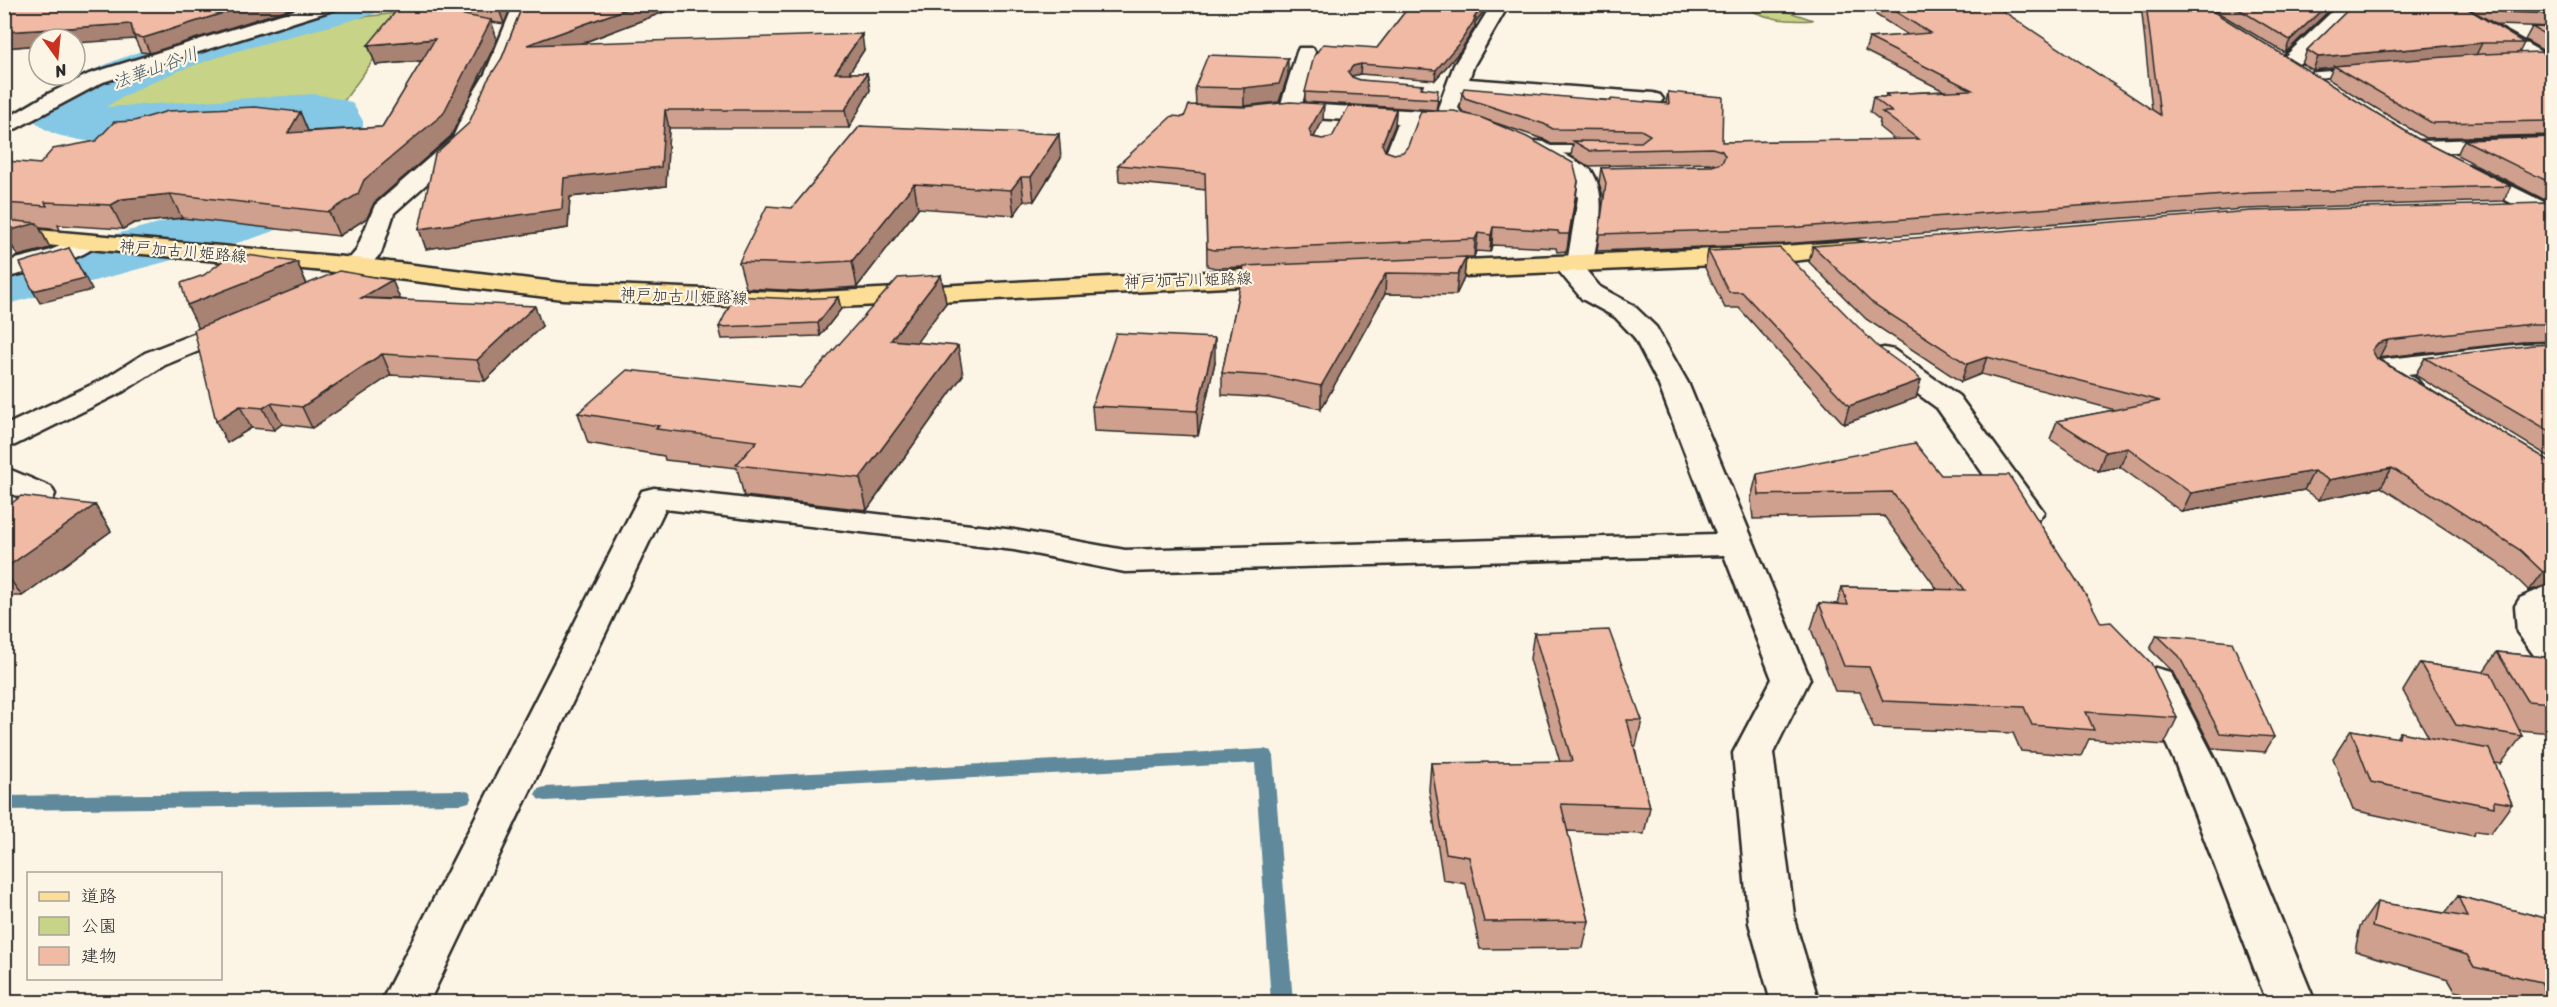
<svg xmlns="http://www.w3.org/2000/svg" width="2557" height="1007" viewBox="0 0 2557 1007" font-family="Sriracha,'Klee One',sans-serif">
<rect width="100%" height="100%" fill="#fcf5e5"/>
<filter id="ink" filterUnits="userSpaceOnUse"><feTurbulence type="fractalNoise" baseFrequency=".0167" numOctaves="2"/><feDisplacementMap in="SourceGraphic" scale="12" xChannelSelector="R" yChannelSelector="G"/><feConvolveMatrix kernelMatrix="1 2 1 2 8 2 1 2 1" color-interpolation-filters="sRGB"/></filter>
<g filter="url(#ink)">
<path fill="#c7d386" stroke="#797f58" stroke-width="1.5" d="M1741,5H1769L1813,20C1786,22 1764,19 1741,5Z
M408,12L341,105L142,117L112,116L100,111L103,104L130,86L261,41L341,19Z"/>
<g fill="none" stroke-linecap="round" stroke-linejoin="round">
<path fill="#60899b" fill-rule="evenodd" d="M1264,749L1271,751L1273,756L1293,1002H1271L1255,763L545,801L538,799L535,794L538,789L545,787Z
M462,790L469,792L472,797L469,802L462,804L4,810V796Z"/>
<path fill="#84c8e5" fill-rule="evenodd" d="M304,4H381L374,14C287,39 183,58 106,107L315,94L345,100L353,104L363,121V156L331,201L293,224L251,239L4,305V263L205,211L249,198L287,175L305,154L307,127L91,142C67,137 44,136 29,114C65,62 241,21 304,4Z"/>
<defs>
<path id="lane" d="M2356,69L2362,72L2360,74L2305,79L2299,76L2305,73Z
M1541,146H1597L1603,150L1597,154L1536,153L1535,150L1536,147Z"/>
<path id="street" d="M314,4H341L339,8L103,82L4,135V120L48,94L89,74Z
M514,4H531L505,74L491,97L470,145L394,213L381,253L365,271L356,274L347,271L343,266L356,251L375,205L453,137L471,97L485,74Z
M1492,4H1509L1474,65L1469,79L1653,93L1660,95L1663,99L1660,103L1653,105L1464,91L1458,108L1462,114L1495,124L1499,128L1495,132L1488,134L1453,124H1418L1405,161L1402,166L1394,168L1386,166L1383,161L1398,123L1280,116L1273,114L1270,110L1273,106L1281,104L1297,52L1299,48H1313L1315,52L1302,104L1440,112L1438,108L1454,65Z
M2340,4H2359L2323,38L2308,57L2293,68H2279L2277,64Z
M2435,4H2456L2552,58V72L2545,70Z
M2552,137V149L2420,153L2412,152L2409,147L2412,142L2420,141Z
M1536,141L1544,142L1591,170C1609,197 1597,234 1593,263L1589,268L1585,269L1600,287L1633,305L1656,327L1688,383L1810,679L1773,753L1795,923L1819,1002H1771L1749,923L1733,753L1772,679L1724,555L1125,572L1014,550L665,509L429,1002H381L642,491L654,488L1014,530L1125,550L1716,534L1658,383L1634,337L1615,317L1582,299L1553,264L1557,259L1568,257L1578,198L1573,178L1528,152L1525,147L1528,142Z
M2469,165L2552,206V222L2544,220L2461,177L2458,172L2461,167Z
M87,235L96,237L99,242C87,260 27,272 4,278V262L48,251Z
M237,317L247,319L251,325L247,331L165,365L124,391L15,445L4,447V426L104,379L145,353Z
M2552,343V359L2522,360L2408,374L2417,380L2422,386L2417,392C2399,397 2375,384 2365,369L2369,363L2379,360L2522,344Z
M1884,348L1894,350L1959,396L2044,512L2039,519L2027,522L2015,519L1937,408L1874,362L1870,356L1874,350Z
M4,467L51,487L55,494C48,512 26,541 4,524V514L21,498L4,490Z
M2552,584V666L2539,662L2517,632L2515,606L2520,598Z
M2156,668L2170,672L2218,765L2315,1002H2267L2176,765L2137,681L2142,672Z"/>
<path id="primary" d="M4,227L356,258L563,283L800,293L1286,268L1295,271L1299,276L1295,281L1286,284L800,309L563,299L356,274L4,241Z
M1855,241L1864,243L1867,248L1864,253L1783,262L1421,278L1412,275L1408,270L1412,265L1421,262L1783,246Z"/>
</defs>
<use href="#lane" stroke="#2b2b2b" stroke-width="4"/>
<use href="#street" stroke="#2b2b2b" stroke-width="5"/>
<use href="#primary" stroke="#2b2b2b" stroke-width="5"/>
<use href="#lane" fill="#fcf5e5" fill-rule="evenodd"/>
<use href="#street" fill="#fcf5e5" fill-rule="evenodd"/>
<use href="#primary" fill="#fdde96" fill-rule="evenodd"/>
</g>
<path fill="#cea08d" stroke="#2b2b2b" stroke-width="1.5" d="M4,4H305L150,53L141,52L135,39H39V45L4,48Z
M424,4H512L504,24L491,22L497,40L451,136L374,203L367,218L339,236L182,218L134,223L123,229L58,225L60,230L40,228L50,248L18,256L12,246L4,249V162L40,164L300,112L308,131L382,127L422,61L376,65L368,45L437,10L445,12Z
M523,4H685L580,44L864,50L849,73H867L870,90L849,128H669L666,186L570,197L568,228L426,249L419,229L469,123L502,58Z
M1411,4H1489L1475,23V27L1461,50L1435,80L1360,74L1352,76L1351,77L1360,80L1423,88L1438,100L1436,110L1305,102V92L1377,48Z
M1879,4H1977L2152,110L2141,4H2201L2418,139L2511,186L2503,201L2244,209L1783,244L1597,251L1604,198L1599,183L1601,168L1712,166L1716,165L1709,163L1588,166L1571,156L1573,144H1551L1543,139L1463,112L1460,108L1462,93L1666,103L1668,92L1722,142L1895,140L1879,127L1880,120L1870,112L1873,97H1885L1886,94L1944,91L1865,51L1869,38L1908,35L1876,15Z
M2204,4H2336L2285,53Z
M2354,4L2524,43L2519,53L2553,59V135L2425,138L2328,79L2333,68L2313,70L2302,64L2307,50Z
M2461,4H2553V27L2497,25Z
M2532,27L2553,28V56L2525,40Z
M1288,75L1279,102L1244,106L1196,105L1195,87Z
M1396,109L1395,125L1385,151L1394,154L1578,181L1567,251L1557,252L1556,248L1492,245L1490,252L1476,251L1474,257H1466L1464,278L1456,295L1385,294L1321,409L1269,398L1222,395V373L1244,267L1215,268L1207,266L1206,190L1119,181L1118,165L1184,117L1323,120L1314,137L1322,139L1332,137Z
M860,126L1061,158L1034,201H1024L1014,215L918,208L857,287L800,291L746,288L739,262L792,208Z
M2553,137V200H2545L2457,155L2464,140Z
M2553,205V341L2522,342L2377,358L2553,463V583L2529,591L2507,569L2381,487L2319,500L2304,490L2182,512L2120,467L2098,471L2050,439L2057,421L2115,410L1981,374L1961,382L1866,319L1809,262L1813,246Z
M1708,251L1878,347L1916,398L1844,424L1739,308H1725L1705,268Z
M297,262L307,284L392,280L400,299L542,326L485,381L391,375L312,428L282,424L274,430L251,428L227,443L216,421L199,328Z
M941,275L946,303L916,342L963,375L867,510L744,496L737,468L665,460L664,456L588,443L578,413L800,388Z
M838,297L841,309L820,336L722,339L719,327Z
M2553,344V459L2415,375L2425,358Z
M1215,362L1198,436L1094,431L1092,406Z
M1757,474L1941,475L2101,623L2177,718L2164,745L2089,739L2081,756L2021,751L2013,733L1874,728L1860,692L1835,691L1811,629L1819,603L1837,604L1842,587L1937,589L1884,516L1753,519L1751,498Z
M4,503L95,505L111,531L22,596H4Z
M1534,633L1642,720L1636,746H1634L1650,807L1644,834L1567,831L1589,921L1583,948L1480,949L1466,884L1443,880L1429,790L1431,763L1560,762L1530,659Z
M2157,635L2274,737L2265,752L2212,748L2172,671L2150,649Z
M2497,652L2553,658V733L2519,730L2522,736L2501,764L2495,763L2512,804L2491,833L2476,831L2473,836L2353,810L2333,758L2351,730L2396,738L2400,732L2429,738L2403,691L2420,663L2483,672Z
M2458,896L2553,920V1002H2504L2455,991L2448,979L2355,951L2360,926L2377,902L2445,913Z"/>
<path fill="#a88273" stroke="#2b2b2b" stroke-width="1.5" d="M252,4H305L150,53L143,38Z
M501,4H512L504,24L499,9Z
M640,4H685L532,62L527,45Z
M1483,4H1489L1475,23V27L1461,50L1435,80L1436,70Z
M2328,4H2336L2285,53L2290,40Z
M491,20L497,40L451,136L374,203L367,218L339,236L329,212L364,180Z
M131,24L135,39L75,43V39H39V45L4,48V32Z
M862,34L864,50L838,90L835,73Z
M435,39L442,59L376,65L368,45Z
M2482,43L2475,57L2334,66L2333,68L2313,70L2318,57Z
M1288,58V75L1279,102L1244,106V88Z
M1361,64L1360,74L1352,76L1348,82V72L1353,66Z
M867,73L870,90L849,128L845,110Z
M1324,104L1323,120L1309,146V130Z
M1396,109L1395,125L1381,160L1382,144Z
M665,110L669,128L666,186L570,197L568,228L426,249L419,229L564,178Z
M300,112L309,134L288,133Z
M1059,134L1061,158L1034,201L1031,177Z
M1021,177L1024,201L1014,215L1011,190Z
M1578,181L1576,198L1567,251L1569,234Z
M914,184L918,208L857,287L852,261Z
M170,194L182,218L134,223L123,229L111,205L122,199Z
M37,223L50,248L18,256L12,246L4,249V231Z
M1493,227L1492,245L1490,252L1491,235Z
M1478,233L1476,251L1474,257L1475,239Z
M69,248L92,290L40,303L33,291Z
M1466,257L1464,278L1456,295L1458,274Z
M297,262L307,285L199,329L187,305Z
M1386,273L1385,294L1321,409V386Z
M941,275L946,303L897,369L891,340Z
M392,280L400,299L361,298Z
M838,297L841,309L820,336L818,323Z
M535,306L542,326L485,381L477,360Z
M1215,338V362L1198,436L1197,411Z
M2388,340L2379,358L2368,361L2372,350L2378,343Z
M958,346L963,375L867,510L860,478Z
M382,354L391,375L312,428L302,407Z
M1987,357L1981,374L1961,382L1967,364Z
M1921,380L1916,398L1844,424L1849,406Z
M271,403L282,424L274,430L263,408Z
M240,406L251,428L227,443L216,421Z
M2128,448L2120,467L2098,471L2105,452Z
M2392,468L2381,487L2319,500L2329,480Z
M2314,471L2304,490L2182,512L2191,493Z
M95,505L111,531L22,596L4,571V569Z
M2553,568V583L2529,591L2543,572Z"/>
<path fill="#f0baa4" stroke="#2b2b2b" stroke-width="1.5" d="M4,4H252L143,38L134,36L131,24L4,32Z
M402,4H420L437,10L491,20L443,114L364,180L358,194L329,212L170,194L122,199L111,205L45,202L47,206L4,203V162L7,161L40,164L53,149L96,141L114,122L134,121L168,111L255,107L300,112L288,133L382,127L435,39L368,45Z
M470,4H501L499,9Z
M523,4H640L527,45L862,34L835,73H867L845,110H665L661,167L564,178L562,209L419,229L435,154L469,123L487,81L502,58Z
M1411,4H1483L1474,18H1476L1461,41L1436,70L1361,64L1353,66L1348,72L1352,77L1360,80L1423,85L1421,88L1438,90L1437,99L1305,92L1314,56L1323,44L1377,48Z
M1883,4L1994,5L2160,115L2146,4H2201L2418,139L2511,186L2251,193L1787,228L1599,234L1606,183L1601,168L1712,166L1722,163L1725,156L1722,151L1712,148L1590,151L1573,141L1641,142L1650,135L1641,130L1553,129L1544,124L1465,98L1462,93L1464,88L1611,101V99L1669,104L1668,92L1723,97L1722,142L1918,139L1882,112H1892L1873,97H1889L1886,94L1972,90L1869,38L1930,33Z
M2230,4H2328L2290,40Z
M2354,4H2460L2524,43H2482L2318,57L2307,50Z
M2489,4H2553V14L2503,12Z
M2532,27L2553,28V39Z
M2540,52L2553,59V121L2432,123L2334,66L2482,54Z
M1208,55L1288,58L1279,84L1244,88L1195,87Z
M1290,102L1324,104L1309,130L1312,137L1322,139L1332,137L1349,106L1396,109L1382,144L1385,151L1394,154L1403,152L1408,146L1421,111H1454L1482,118L1527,137L1573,163L1578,181L1569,234H1559L1558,231L1493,227L1491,235L1478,233L1475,239L1214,250L1207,248L1205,173L1118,165L1172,116L1184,117L1189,105L1244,107Z
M860,126L1059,134L1031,177H1021L1011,190L914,184L852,261L794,264L739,262L767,206L792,208Z
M2553,137V184L2464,140Z
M2545,203L2553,205V324H2532L2388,340L2378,343L2372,350L2377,359L2553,463V568L2543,572L2520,550L2392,468L2329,480L2314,471L2191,493L2128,448L2105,452L2057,421L2160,401L1987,357L1967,364L1871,302L1813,246L2251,211Z
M4,220L37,223L4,232Z
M69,248L85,278L33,291L20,263Z
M1780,248L1878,347L1914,373L1921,380L1849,406L1742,292H1729L1708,251Z
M233,253L297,262L187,305L181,283L204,275Z
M1466,257L1458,274L1386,273L1321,386L1269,376L1222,373L1244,266Z
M339,271L392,280L361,298L535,306L477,360L382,354L302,407L271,403L263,408L240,406L216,421L194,330Z
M941,275L891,340L958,346L860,478L736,465L757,441L656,429L659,426L578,413L627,370L800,388L898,278Z
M734,296L797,299L838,297L818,323L719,327Z
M1116,333L1215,338L1197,411L1092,406Z
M2553,344V433L2425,358L2533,345Z
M1915,443L1941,475H2009L2089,600L2101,623L2111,622L2151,663L2177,718L2086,712L2094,730L2032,725L2024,707L1883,701L1869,667L1844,666L1819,603L1848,605L1842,587L1965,590L1892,492L1759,495L1757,474Z
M21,496L95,505L4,569V503H12Z
M1609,630L1642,720H1627L1650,807L1561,804L1589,921L1484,922L1469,857L1446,853L1431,763L1572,761L1534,633Z
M2157,635L2232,642L2274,737L2220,733L2179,656Z
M2497,652L2553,658V703L2527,701Z
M2420,663L2491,673L2522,736L2456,725Z
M2351,730L2399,738L2400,732L2489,749L2512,804L2494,801V807L2371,782Z
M2458,896L2553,920V1002H2550L2541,982L2474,967L2467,955L2372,927L2377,902L2467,917Z"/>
</g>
<g text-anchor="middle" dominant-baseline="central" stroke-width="4.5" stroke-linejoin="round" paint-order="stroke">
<g font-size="16" fill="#2b2b2b" stroke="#fcf5e5">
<text transform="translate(183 251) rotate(5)">神戸加古川姫路線</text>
<text transform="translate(1188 280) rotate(-2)">神戸加古川姫路線</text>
<text transform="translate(684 296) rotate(2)">神戸加古川姫路線</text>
</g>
<g font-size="18" font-style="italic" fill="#465a63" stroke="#fcf5e5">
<text transform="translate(155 68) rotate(-20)">法華山谷川</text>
</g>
</g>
<rect width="2557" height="1007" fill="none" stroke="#fcf5e5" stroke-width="24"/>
<rect x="12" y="12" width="2533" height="983" fill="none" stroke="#2b2b2b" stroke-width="2" filter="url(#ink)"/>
<rect x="27" y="872" width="195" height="108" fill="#fcf5e5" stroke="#a8a49b" stroke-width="1.5"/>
<rect x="39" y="892" width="30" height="9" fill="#fdde96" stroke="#a8a49b" stroke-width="1.5"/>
<text x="81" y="902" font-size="18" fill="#2b2b2b">道路</text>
<rect x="39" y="917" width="30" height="18" fill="#c7d386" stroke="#a8a49b" stroke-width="1.5"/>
<text x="81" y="932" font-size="18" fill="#2b2b2b">公園</text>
<rect x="39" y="947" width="30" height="18" fill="#f0baa4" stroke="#a8a49b" stroke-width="1.5"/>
<text x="81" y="962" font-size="18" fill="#2b2b2b">建物</text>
<g transform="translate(57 57) rotate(165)"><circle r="28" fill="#fcf5e5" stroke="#a8a49b" stroke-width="1.5"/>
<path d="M0-4.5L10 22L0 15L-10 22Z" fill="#c8321e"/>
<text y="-9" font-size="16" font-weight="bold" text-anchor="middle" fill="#2b2b2b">N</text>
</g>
</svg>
